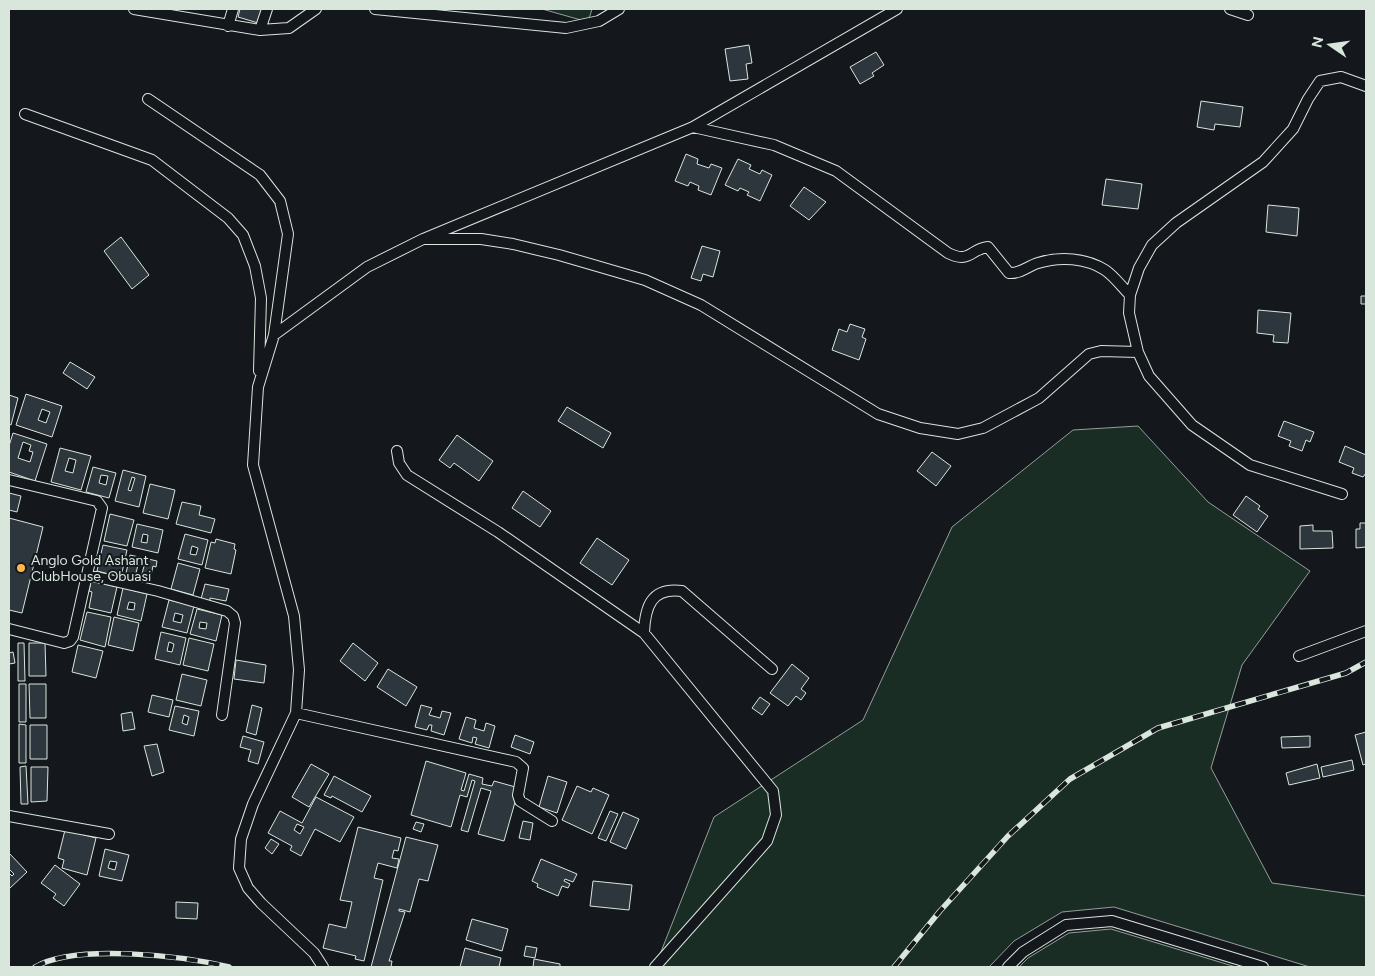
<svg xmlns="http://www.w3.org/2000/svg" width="1375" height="976" viewBox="0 0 1375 976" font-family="Figtree,sans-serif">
<rect width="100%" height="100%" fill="#14181c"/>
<path fill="#1a2d24" stroke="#939e99" d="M542,9H592L588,22Z
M1138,426L1208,502L1310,571L1242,665L1211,768L1272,883L1366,896V967H1310L1114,907L1062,912L1014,941L989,967H655L714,817L863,720L952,527L1073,430Z
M1111,929L1236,967H1019L1028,958L1069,933Z"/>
<path fill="#2c363c" stroke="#d8e6dc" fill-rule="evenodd" d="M240,9H262L258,23L238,17Z
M749,45L752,63L746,64L748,79L730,81L725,49Z
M876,52L884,65L872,73L874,76L860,84L850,67Z
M1201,101L1243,107L1240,127L1215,124L1214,130L1197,127Z
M686,154L698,159L697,164L709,168L711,164L722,168L711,195L698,190L699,186L690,182L688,186L675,181Z
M738,159L751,165L749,169L760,174L762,170L772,175L760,201L747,195L749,192L740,188L738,191L725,185Z
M1106,179L1142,184L1138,209L1102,205Z
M804,187L826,202L809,220L790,206Z
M1268,205L1299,208L1297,236L1266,232Z
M121,237L149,275L132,289L104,251Z
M702,246L720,251L713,277L703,274L701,281L691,278Z
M1361,296H1366V304H1361Z
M1258,310L1291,313L1288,343L1273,342L1274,335L1257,333Z
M850,324L865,329L862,337L866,339L859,360L832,350L839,329L847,332Z
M70,362L95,377L87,389L63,373Z
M26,394L62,406L52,437L16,425ZM42,409L50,412L46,423L38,420Z
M9,395L18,398L11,425L9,424Z
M567,407L611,433L603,448L558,421Z
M1284,421L1314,432L1310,442L1306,440L1302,451L1289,446L1291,441L1278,436Z
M13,433L47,444L35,481L9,472V446ZM23,442L31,445L29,451L33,452L30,462L18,458Z
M457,435L493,461L479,481L454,463L450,468L439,460Z
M1345,446L1366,455V473L1363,477L1352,473L1354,468L1339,462Z
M60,448L91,456L81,490L51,482ZM69,458L76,460L73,473L65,471Z
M932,452L951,466L936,486L917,471Z
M93,467L116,473L109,498L86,492ZM101,475L108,476L106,485L99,483Z
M123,470L146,476L139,507L115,501ZM132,477L135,478L131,491L128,490Z
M150,484L175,490L168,519L143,513Z
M523,491L551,511L540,527L512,508Z
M9,493L21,496L17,512L9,510Z
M1246,496L1260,506L1258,509L1268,516L1257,532L1233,515Z
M182,502L201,506L199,515L215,519L211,533L176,524Z
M110,514L134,520L127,546L104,541Z
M9,518L43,527L22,613L9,610Z
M1360,523H1366V547L1356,548V529H1360Z
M137,524L163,530L158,553L132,547ZM143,534L148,535L147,543L141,542Z
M1313,525V531H1332L1333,548L1300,549V526Z
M185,534L208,540L202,565L178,559ZM192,546L198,548L196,555L190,554Z
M597,538L629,560L612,585L580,563Z
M216,539L235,544L234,549L236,550L231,574L205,568L211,542L215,543Z
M103,545L127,550L121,577L97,571ZM108,557L113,558L112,565L106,564Z
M130,555L157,561L156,567L153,566L149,584L125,578ZM138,565L144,566L142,574L136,573Z
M178,563L200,569L193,595L171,589Z
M91,581L117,587L111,613L89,608L92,592L89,591Z
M205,584L229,589L226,601L210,598V601L201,599Z
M123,588L147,594L141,621L117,615ZM129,602L135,603L134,610L127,609Z
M169,600L194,606L187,633L162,627ZM175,613L183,615L181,623L173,621Z
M197,609L222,615L216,641L190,634ZM200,622L207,623L206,629L199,628Z
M87,612L111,617L105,647L80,640Z
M114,617L139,623L133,651L108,645Z
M161,632L186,638L180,665L155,659ZM169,642L174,644L172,652L167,651Z
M189,638L214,644L208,671L183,665Z
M18,643H24L25,681H18Z
M29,643H45L46,676H29Z
M353,643L378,663L365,681L340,661Z
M78,645L103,651L96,678L72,672Z
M13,652L15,663L9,664V653Z
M236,660L266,665L264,683L234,679Z
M792,664L809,678L801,689L806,693L801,700L796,696L788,706L770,693Z
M388,669L417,687L406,706L377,687Z
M182,674L207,680L201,706L176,700Z
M19,684H26V722H19Z
M29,684H46V718H30Z
M152,695L173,700L169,717L148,712Z
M760,697L770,704L762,715L752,708Z
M252,705L262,708L256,735L246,732Z
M421,705L432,708L429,715L440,718L442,711L451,713L444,735L431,731L432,725H429L427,730L415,727Z
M175,706L199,711L194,736L169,730ZM184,715L189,717L187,725L182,723Z
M132,712L135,729L123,731L121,714Z
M466,717L476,720L474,728L484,731L486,723L495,726L489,748L475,744L477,738L473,737L472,743L459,739Z
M19,724L26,725V763H19Z
M30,725H47V759H30Z
M1366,732V764L1363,765L1355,735Z
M515,735L534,742L530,754L511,747Z
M243,736L264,742L258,764L248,761L251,750L240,747Z
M1310,736V747L1282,748L1281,737Z
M157,744L164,772L152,776L144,746Z
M1352,760L1354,770L1323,777L1321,767Z
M426,761L466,773L461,790L464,791L469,774L483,778L482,784L492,786L494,781L519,788L504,841L478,834L491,791L481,788L468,832L461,830L475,781L472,780L467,797L460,795L451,827L411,815Z
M311,764L329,774L309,807L292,797Z
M1317,764L1320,778L1289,785L1286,773Z
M26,766L28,804H21L20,767Z
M31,767H48L47,801L31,802Z
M334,776L371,796L362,812L332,796L331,798L324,795Z
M548,776L567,782L557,813L539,807Z
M577,786L591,792L593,788L609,795L592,834L562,820Z
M316,797L354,817L340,842L315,829L301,856L290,850L292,846L268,833L280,811L302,823ZM297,824L304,827L300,834L294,830Z
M610,811L618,814L606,841L598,838Z
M623,812L639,819L626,849L610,842Z
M523,821L533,823L530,840L519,838Z
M416,822L424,824L421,832L413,829Z
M358,827L401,838L398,851L394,850L392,858L399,859L397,868L378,863L374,878L383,880L364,961L355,959L356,956L323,948L329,924L346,928L352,902L340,900Z
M65,830L96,838L87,875L62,868L64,860L58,858Z
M406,837L438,845L428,881L419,879L410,912L399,909V911L405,912L389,961H392L391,967H371Z
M271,839L279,844L272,854L265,848Z
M105,849L129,855L122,881L99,876ZM110,861L117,862L115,870L108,868Z
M9,853L27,872L9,889V873L12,876L14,874L9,869Z
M541,859L577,874L573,882L565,879L564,881L570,884L568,888L562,886L558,896L537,887L538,884L532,881Z
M55,865L80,884L64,906L53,898L56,894L41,883Z
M593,881L632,885L629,910L590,906Z
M176,902L198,903L197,919L176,918Z
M472,919L508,929L502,951L466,940Z
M526,946L537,948L535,958L524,956Z
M465,948L501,958L499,967H460Z
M534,959L560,964V967H533Z"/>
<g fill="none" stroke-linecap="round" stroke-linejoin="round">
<defs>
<path id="minor" d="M134,9L260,30L289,28L316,9
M375,9L566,28L599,21L619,9
M1230,9L1248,15
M228,26L233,9
M260,30L267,9
M148,99L260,175L280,201L288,234L274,335L258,387L253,465L294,616L299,670L296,713L253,804L241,839L239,868L248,888L261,903L314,953L323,967
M25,114L152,160L228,218L243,235L255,266L261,298L259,371
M693,127L774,145L836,171L948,253C970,264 970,249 988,247L1009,273C1020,274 1028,266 1038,263C1060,256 1086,258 1105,270C1114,276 1122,287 1130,295
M423,239H481L513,244L559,255L645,280L701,305L878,414L920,428L958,434L983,428L1039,398L1089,354L1101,351L1138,352
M274,335L367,267L423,239L693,127L897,9
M397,451L399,463L407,475L498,532L644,633L773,791L776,815L767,841L655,967
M9,480L97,501L102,508L73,637L70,641L64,643L9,629
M1342,494L1250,465L1192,425L1149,376L1138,352L1129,313L1130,295L1139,268L1152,245L1176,223L1263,162L1293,129L1308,99L1320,81L1341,77L1366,86
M88,575L158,591L227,611L233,616L235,623L222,715
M644,633C645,607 651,587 682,591L772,669
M1299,656L1366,631
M296,713L516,762L523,768L518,795L520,801L552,821
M9,816L109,834
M1008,967L1023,952L1066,925L1112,921L1263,967"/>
</defs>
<use href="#minor" stroke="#d8e6dc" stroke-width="12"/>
<use href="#minor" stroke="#14181c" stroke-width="10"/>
<defs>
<path id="rail" d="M35,967C75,943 184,956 229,967
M894,967L940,911L1008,836L1070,779L1158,728L1346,673L1366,662"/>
</defs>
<use href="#rail" stroke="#d8e6dc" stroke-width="5.5"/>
<use href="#rail" stroke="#14181c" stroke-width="4" stroke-dasharray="11" stroke-linecap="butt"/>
</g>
<circle fill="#ffb74d" stroke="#14181c" stroke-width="2" cx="21" cy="568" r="5"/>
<g text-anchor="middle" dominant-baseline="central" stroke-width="4" stroke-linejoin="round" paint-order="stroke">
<g font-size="14" fill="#d8e6dc" stroke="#14181c" text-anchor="start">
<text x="31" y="560">Anglo Gold Ashant<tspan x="31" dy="16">ClubHouse, Obuasi</tspan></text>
</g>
</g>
<rect width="1375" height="976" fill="none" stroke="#d8e6dc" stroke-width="20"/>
<g transform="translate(1330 45) rotate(283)" stroke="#14181c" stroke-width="4" paint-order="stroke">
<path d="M0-4L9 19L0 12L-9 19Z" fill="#d8e6dc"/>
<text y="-8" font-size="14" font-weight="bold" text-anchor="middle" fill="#d8e6dc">N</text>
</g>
</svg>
